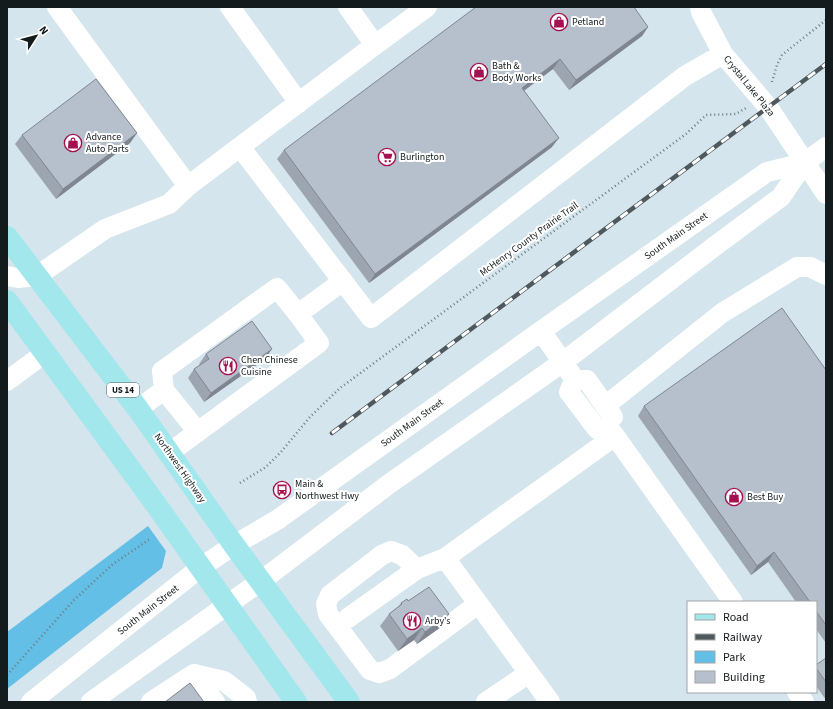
<svg xmlns="http://www.w3.org/2000/svg" width="833" height="709" viewBox="0 0 833 709" font-family="'Source Sans 3',sans-serif">
<rect width="100%" height="100%" fill="#d4e5ed"/>
<path fill="#63bfe5" d="M148,526L166,551L162,568L7,689V632Z"/>
<g fill="none" stroke-linecap="round" stroke-linejoin="round">
<path stroke="#707c81" stroke-width="2.5" stroke-dasharray="1 3" stroke-linecap="butt" d="M772,82L777,65L782,55L826,20
M240,483L266,467L281,452L310,417L340,388L686,134L706,115L736,114L746,108
M7,675L74,600L113,564L150,539"/>
<path stroke="#fff" stroke-width="20" d="M57,7L188,186L375,45L348,7
M230,7L299,103
M700,7L701,12L723,54L768,107L826,194
M375,45L427,7
M240,147L371,318L685,76L723,54
M7,276L18,278L37,276L105,229L169,204L188,186
M541,331L571,374
M574,380L569,392L597,429L611,431L615,436L733,602
M574,380H587L613,417
M7,381L45,353
M605,406L722,313L797,267H810L826,275
M138,409L164,390
M198,432L164,390L162,371L277,288L298,314
M169,453L319,343L298,314L343,281
M417,569L402,555L391,551L382,555L330,595L326,604L328,614L370,670L379,673L390,669L478,604
M348,618L417,569L445,558
M194,674L215,702
M797,692L804,702
M31,702L200,568L234,545L277,520L541,331L767,172L804,163
M91,702L261,581L389,484L563,362L715,246L781,197L804,163L826,147
M151,702L194,674L224,681L246,698L247,702
M486,702L529,673
M550,702L445,558L615,436"/>
<path stroke="#a2e7eb" stroke-width="22" d="M7,237L138,409L234,545L349,702
M7,301L152,499L296,702"/>
<defs>
<path id="rail" d="M332,433L826,64"/>
</defs>
<use href="#rail" stroke="#4f595d" stroke-width="4.5"/>
<use href="#rail" stroke="#fff" stroke-width="3" stroke-dasharray="9" stroke-linecap="butt"/>
</g>
<path fill="#9da5b0" d="M648,27L642,36L569,90L553,69L524,91L552,147L369,283L277,159L284,150Z
M137,133L130,143L56,199L15,144L22,135Z
M206,354L265,359L204,402L188,378L194,369L200,365L199,364Z
M826,370V643L816,629V602H796L768,562L751,575L638,416L644,406Z
M408,601L441,627L417,644L414,640L398,651L380,626L389,614L398,607L401,603Z
M826,658V700L816,686V665Z"/>
<path fill="#7f8690" d="M648,27L642,36L569,90L576,80Z
M560,59L553,69L515,97L522,88Z
M137,133L130,143L56,199L63,189Z
M559,138L552,147L369,283L375,274Z
M272,349L265,359L204,402L211,393Z
M774,552L768,562L751,575L757,566Z
M449,614L441,627L417,644L425,632Z
M422,628L414,640L398,651L407,639Z"/>
<path fill="#b6c0cd" stroke="#7f8690" d="M476,7H634L648,27L576,80L560,59L522,88L559,138L375,274L284,150Z
M96,79L137,133L63,189L22,135Z
M782,308L826,370V625L816,611V602H810L774,552L757,566L644,406Z
M252,321L272,349L211,393L194,369L209,359L206,354Z
M429,587L449,614L425,632L422,628L407,639L389,614L402,604L401,603L407,599L408,601Z
M826,658V682L816,668V665Z
M190,683L204,702H165Z"/>
<defs>
<symbol id="shop-ring" viewBox="-11 -11 22 22"><circle r="9.5" fill="#fff" stroke="#a51150" stroke-width="1.5"/><path d="M-5-2.5h2.3a2.7 3.5 0 0 1 5.4 0H5L5.5 6h-11ZM-1.5-2.5h3a1.5 2.3 0 0 0-3 0Z" fill="#a51150"/></symbol>
<symbol id="supermarket-ring" viewBox="-11 -11 22 22"><circle r="9.5" fill="#fff" stroke="#a51150" stroke-width="1.5"/><path d="M-6-5.5h2.5l.6 2H6L4.5 2H-2.5L-4.4-4H-6ZM-1.5 3.2a1.3 1.3 0 1 0 .1 0ZM3 3.2a1.3 1.3 0 1 0 .1 0Z" fill="#a51150"/></symbol>
<symbol id="restaurant-ring" viewBox="-11 -11 22 22"><circle r="9.5" fill="#fff" stroke="#a51150" stroke-width="1.5"/><path d="M-5-6h1v4h1v-4h1v4h1v-4h1v5L-1.5 .5V6h-2V.5L-5-1ZM5-6V6H3V1.5H1.5Q1.5-4 5-6Z" fill="#a51150"/></symbol>
<symbol id="bus-ring" viewBox="-11 -11 22 22"><circle r="9.5" fill="#fff" stroke="#a51150" stroke-width="1.5"/><path d="M-5-6H5V4H4V6H2V4H-2V6H-4V4H-5ZM-3.5-4V0h7V-4ZM-3.5 1.2v1.5H-2V1.2ZM2 1.2v1.5H3.5V1.2Z" fill="#a51150"/></symbol>
</defs>
<g fill-rule="evenodd">
<use href="#shop-ring" x="549" y="12" width="20" height="20"/>
<use href="#shop-ring" x="469" y="62" width="20" height="20"/>
<use href="#shop-ring" x="63" y="133" width="20" height="20"/>
<use href="#supermarket-ring" x="377" y="147" width="20" height="20"/>
<use href="#restaurant-ring" x="218" y="356" width="20" height="20"/>
<use href="#bus-ring" x="272" y="480" width="20" height="20"/>
<use href="#shop-ring" x="724" y="487" width="20" height="20"/>
<use href="#restaurant-ring" x="402" y="611" width="20" height="20"/>
</g>
<g text-anchor="middle" dominant-baseline="central" stroke-width="4" stroke-linejoin="round" paint-order="stroke">
<rect fill="#fff" stroke="#5a5f61" stroke-width="1" x="107" y="383" width="32" height="14" rx="3"/>
<g font-size="9" font-weight="bold" fill="#141b1d">
<text x="123" y="390">US 14</text>
</g>
<g font-size="10" fill="#141b1d" stroke="#fff" text-anchor="start">
<text x="572" y="22">Petland</text>
<text x="492" y="66">Bath &amp;<tspan x="492" dy="12">Body Works</tspan></text>
<text x="86" y="137">Advance<tspan x="86" dy="12">Auto Parts</tspan></text>
<text x="400" y="157">Burlington</text>
<text x="241" y="360">Chen Chinese<tspan x="241" dy="12">Cuisine</tspan></text>
<text x="295" y="484">Main &amp;<tspan x="295" dy="12">Northwest Hwy</tspan></text>
<text x="747" y="497">Best Buy</text>
<text x="425" y="621">Arby's</text>
</g>
<g font-size="10" fill="#141b1d" stroke="#fff">
<text transform="translate(749 86) rotate(51)">Crystal Lake Plaza</text>
<text transform="translate(676 236) rotate(-35)">South Main Street</text>
<text transform="translate(529 239) rotate(-36)">McHenry County Prairie Trail</text>
<text transform="translate(412 423) rotate(-36)">South Main Street</text>
<text transform="translate(180 468) rotate(55)">Northwest Highway</text>
<text transform="translate(148 610) rotate(-38)">South Main Street</text>
</g>
</g>
<rect width="833" height="709" fill="none" stroke="#141b1d" stroke-width="16"/>
<rect x="687" y="601" width="130" height="92" fill="#ffffff" stroke="#a1a4a5"/>
<rect x="695" y="614" width="20" height="6" fill="#a2e7eb" stroke="#a1a4a5"/>
<text x="723" y="621" font-size="12" fill="#141b1d">Road</text>
<rect x="695" y="634" width="20" height="6" fill="#4f595d" stroke="#a1a4a5"/>
<text x="723" y="641" font-size="12" fill="#141b1d">Railway</text>
<rect x="695" y="651" width="20" height="12" fill="#63bfe5" stroke="#a1a4a5"/>
<text x="723" y="661" font-size="12" fill="#141b1d">Park</text>
<rect x="695" y="671" width="20" height="12" fill="#b6c0cd" stroke="#a1a4a5"/>
<text x="723" y="681" font-size="12" fill="#141b1d">Building</text>
<g transform="translate(36 36) rotate(54)" stroke="#ffffff" stroke-width="3" paint-order="stroke">
<path d="M0-3L7 15L0 10L-7 15Z" fill="#141b1d"/>
<text y="-6" font-size="11" font-weight="bold" text-anchor="middle" fill="#141b1d">N</text>
</g>
</svg>
